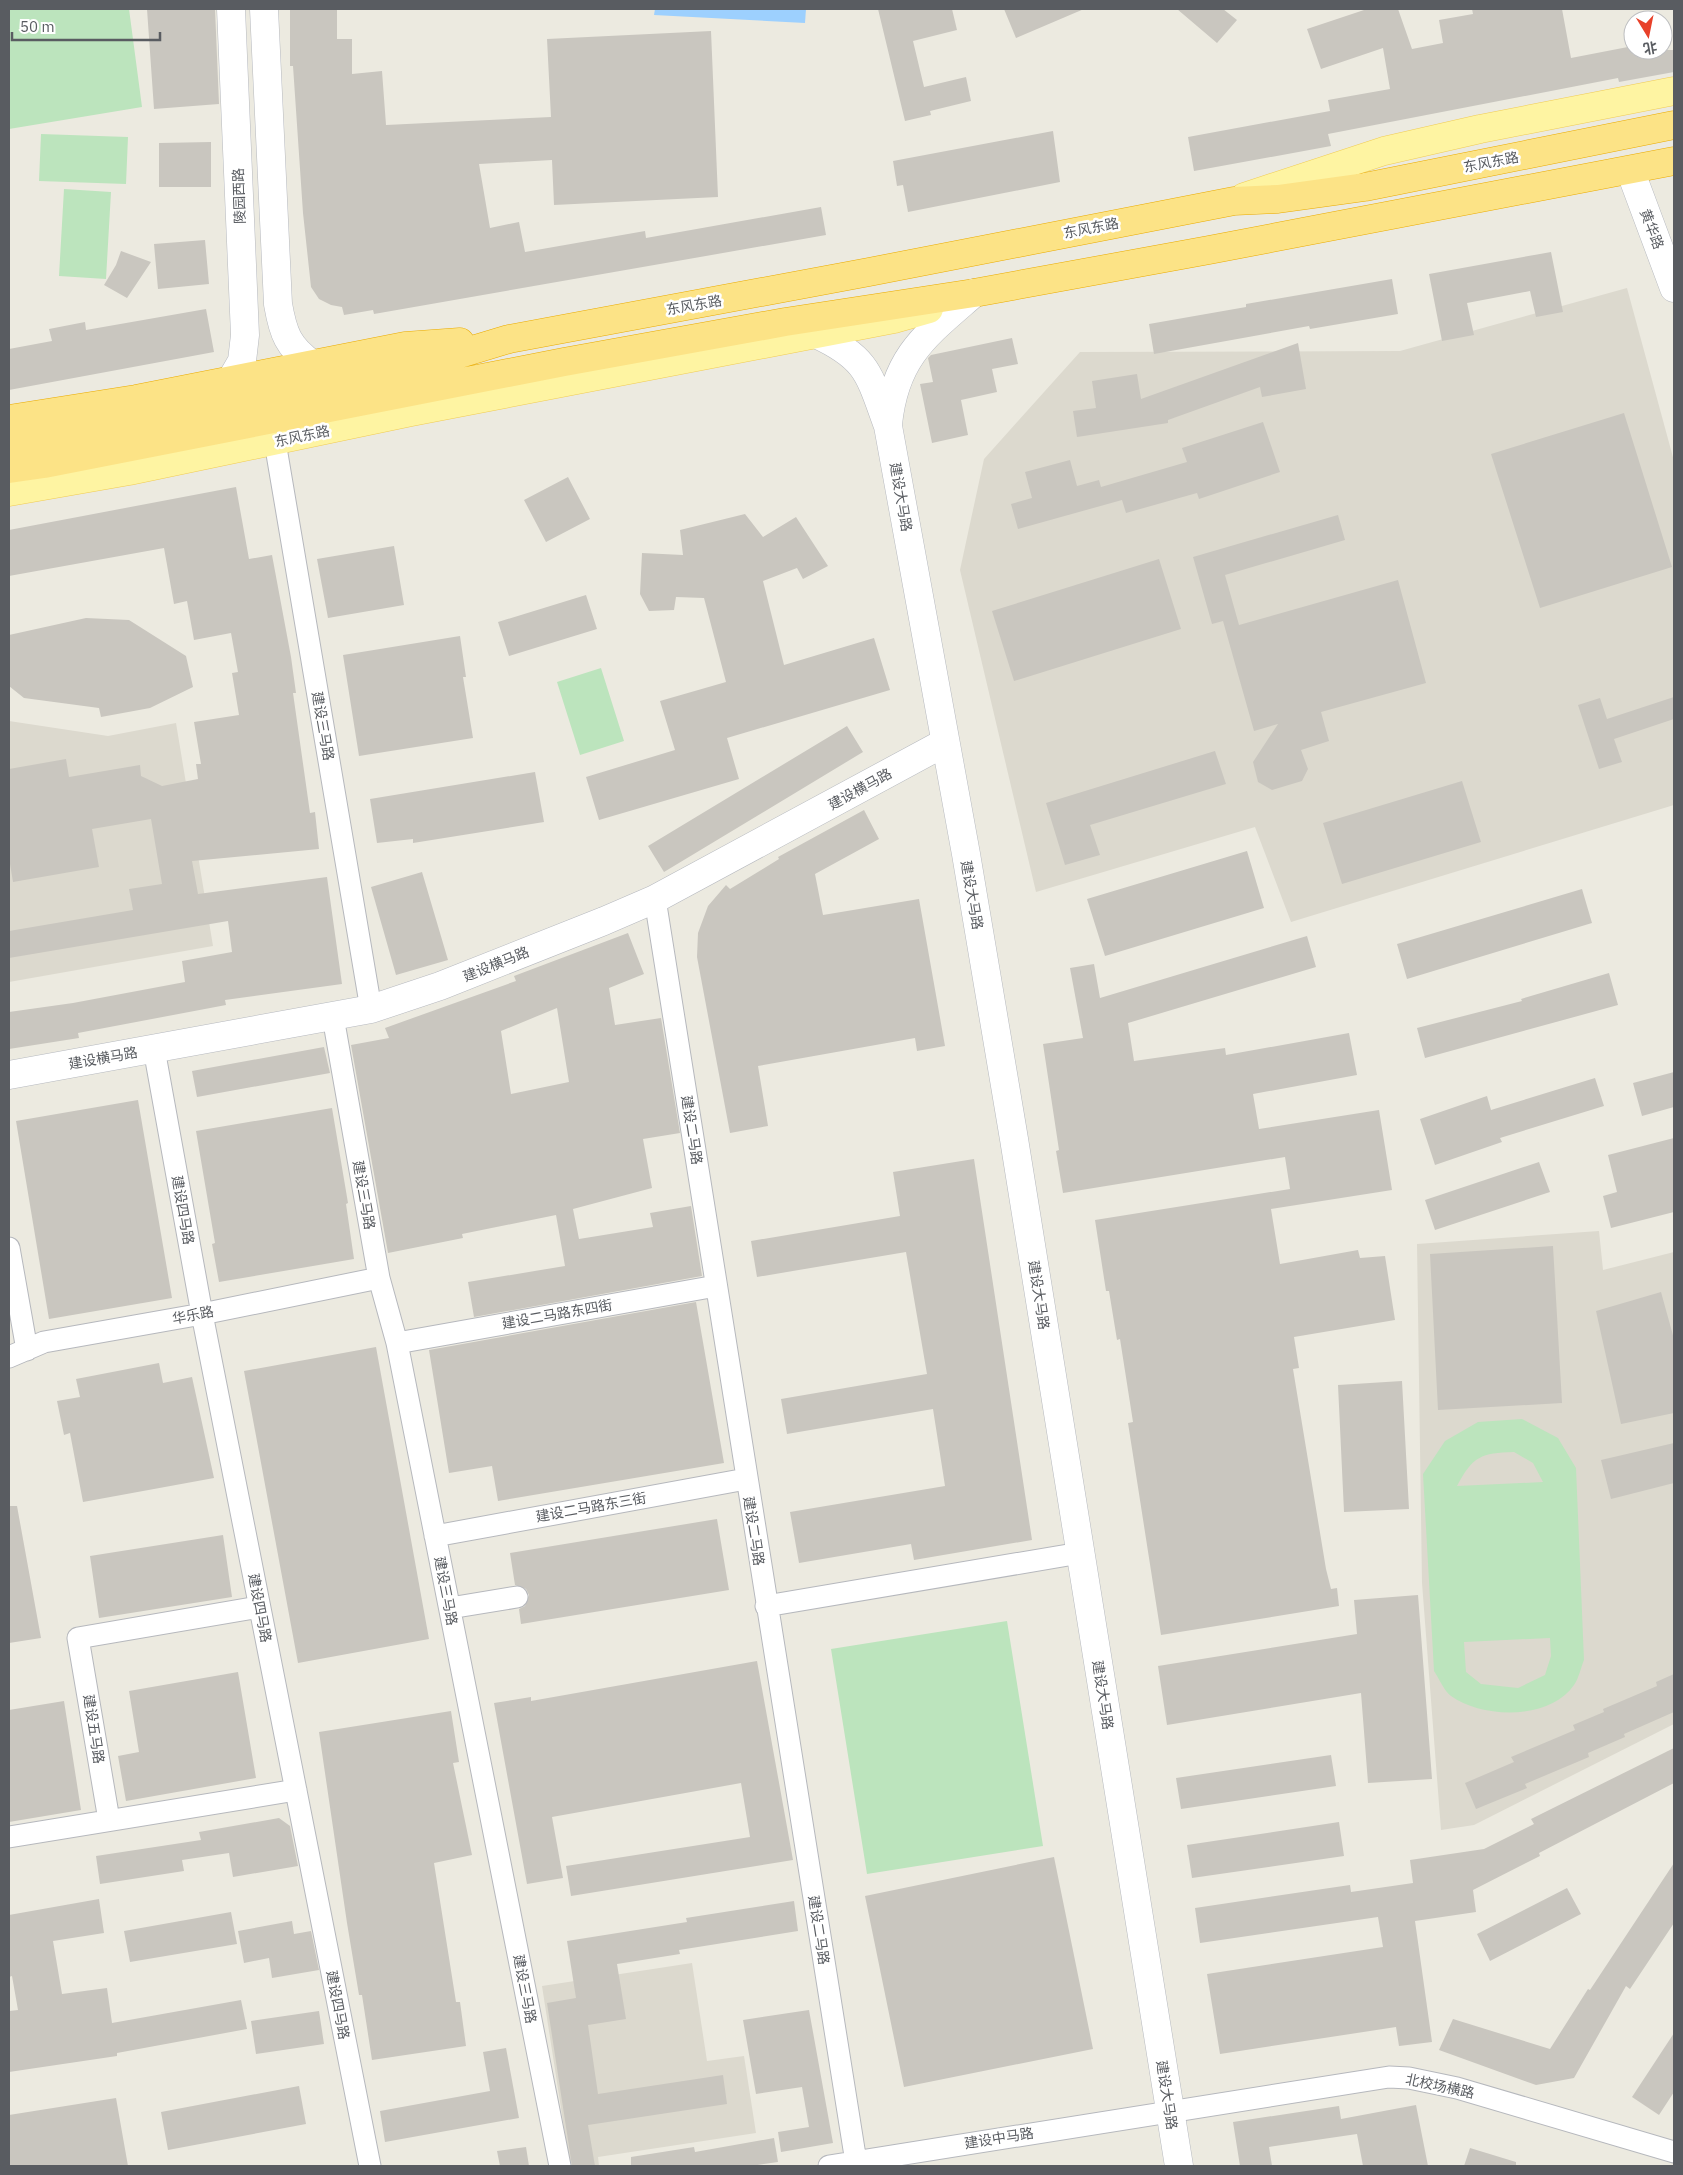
<svg xmlns="http://www.w3.org/2000/svg" width="1683" height="2175" viewBox="0 0 1683 2175" font-family="'IBM Plex Sans','Noto Sans SC',sans-serif">
<rect width="100%" height="100%" fill="#eceae0"/>
<path fill="#dcd9ce" d="M1627,288L1674,461V805L1291,922L1255,827L1036,892L960,570L984,459L1080,352L1400,351Z
M9,721L108,736L176,723L213,946L9,982Z
M1599,1231L1603,1270L1674,1252V1724L1474,1825L1441,1830L1422,1583L1417,1244Z
M692,1963L707,2061L744,2056L756,2133L598,2157L599,2166H570L542,1986Z"/>
<path fill="#bce4bd" fill-rule="evenodd" d="M9,9H129L142,107L9,129Z
M41,134L128,137L126,184L39,181Z
M64,189L111,192L106,279L59,276Z
M601,668L624,741L580,755L557,682Z
M1522,1419L1558,1438L1576,1468L1584,1660C1581,1667 1579,1678 1574,1685C1550,1720 1483,1719 1451,1696C1444,1691 1439,1678 1434,1671L1423,1474L1445,1441L1478,1422ZM1514,1452L1533,1463L1543,1482L1457,1486C1473,1456 1481,1453 1514,1452ZM1550,1638L1551,1656L1545,1675L1518,1688L1481,1684L1466,1672L1464,1642Z
M1007,1621L1043,1846L867,1874L831,1649Z"/>
<path fill="#9dd0fe" d="M655,9H806L805,23L654,15Z"/>
<path fill="#c9c6bf" fill-rule="evenodd" d="M147,9H215L219,104L154,109Z
M290,9H337V39H352V74L382,71L386,125L551,117L547,39L711,31L718,197L554,205L552,160L479,164L490,228L519,222L525,252L645,231L646,238L821,207L826,235L374,314L373,310L344,315L342,307L331,305L319,299L311,287L303,213L293,66H290Z
M878,9H952L957,30L913,41L924,87L966,77L971,101L930,111L931,115L905,121Z
M1004,9H1084L1016,38Z
M1177,9H1223L1237,20L1217,43Z
M1367,9H1398L1412,49L1443,43L1439,20L1473,14L1472,9H1562L1571,58L1633,46V50H1674V72L1619,82L1618,78L1328,134L1331,146L1194,171L1188,137L1330,111L1328,100L1390,89L1383,48L1321,69L1307,29Z
M1053,131L1060,182L908,212L903,185L897,186L893,161Z
M211,142V187H159V143Z
M205,240L209,284L158,289L154,244Z
M121,251L151,262L127,298L104,285L116,265Z
M1551,252L1563,312L1536,317L1530,291L1467,303L1474,335L1442,341L1429,274Z
M1392,279L1398,314L1310,329L1309,326L1154,354L1149,324L1246,307V304Z
M206,309L214,352L9,390V349L52,341L49,329L85,322L86,330Z
M1012,338L1018,364L992,369L997,392L961,400L968,435L932,443L920,384L933,382L928,358L931,355Z
M1298,343L1306,389L1262,397L1260,387L1168,420V423L1077,437L1073,411L1096,408L1092,381L1137,374L1141,399Z
M1624,413L1672,567L1540,608L1491,454Z
M1263,422L1280,472L1199,499L1197,493L1126,513L1122,500L1018,529L1011,504L1032,498L1025,472L1070,460L1077,486L1099,480L1101,487L1187,462L1182,448Z
M568,477L590,519L546,542L524,500Z
M236,487L249,559L272,555L291,657L296,693H293L310,813L315,812L319,849L192,861L198,894L327,877L342,984L225,1000L226,1005L78,1033L79,1038L9,1049V1012L73,1003L185,982L182,961L232,952L228,921L9,958V931L133,910L129,889L162,884L151,819L92,829L99,867L13,882L9,858V769L66,759L69,777L140,765L141,776L162,786L198,779L196,764H201L194,722L239,715L232,673L238,672L231,633L194,640L187,601L174,604L164,548L9,576V530Z
M745,514L763,537L796,517L828,566L803,579L797,568L763,581L784,665L874,638L890,690L727,738L739,779L599,820L586,777L675,750L660,701L726,682L704,598L676,597L674,610L649,611L640,594L642,553L683,555L680,530Z
M1338,515L1345,540L1225,575L1239,625L1398,580L1426,683L1321,712L1329,741L1301,750L1308,769L1302,781L1272,790L1258,782L1253,762L1278,724L1254,731L1223,621L1212,624L1193,557Z
M394,546L404,605L328,618L317,559Z
M1159,559L1181,629L1014,681L992,611Z
M586,595L597,629L509,656L498,622Z
M86,618L129,620L186,656L193,687L150,708L101,717L99,708L24,698L9,686V635Z
M460,636L466,677H463L473,738L359,756L343,655Z
M1674,697V719L1614,739L1622,762L1599,769L1578,705L1600,698L1607,719Z
M847,726L863,752L664,872L648,846Z
M1215,751L1226,784L1090,825L1100,855L1065,865L1046,803Z
M535,772L544,822L413,843V839L377,843L370,799Z
M1462,781L1481,842L1342,884L1323,823Z
M864,810L879,839L815,874L823,915L919,899L945,1046L917,1051L915,1038L758,1066L768,1126L730,1133L697,957L698,933L708,906L726,885L730,889L779,859L778,857Z
M1247,851L1264,908L1105,956L1087,899Z
M422,872L448,960L396,975L371,887Z
M1582,889L1592,923L1407,979L1397,944Z
M628,933L644,974L609,988L615,1025L661,1018L680,1133L643,1139L652,1188L573,1209L579,1239L653,1227L650,1213L691,1206L702,1276L474,1317L468,1282L565,1266L556,1215L462,1234L463,1238L388,1253L351,1045L389,1038L385,1028L516,981L514,976ZM557,1008L569,1082L511,1094L501,1031Z
M1307,936L1316,967L1128,1023L1134,1061L1225,1048L1226,1055L1349,1033L1357,1075L1253,1094L1259,1129L1379,1110L1392,1190L1271,1209L1280,1264L1358,1250L1360,1258L1385,1256L1395,1320L1294,1337L1299,1368L1293,1369L1326,1569L1331,1589L1337,1588L1339,1606L1161,1635L1128,1423L1133,1422L1120,1339L1117,1340L1109,1291H1106L1095,1220L1290,1189L1285,1157L1063,1193L1056,1151L1059,1150L1043,1044L1083,1038L1070,968L1094,964L1100,998Z
M1609,973L1618,1005L1425,1058L1417,1028L1522,1001L1521,999Z
M324,1047L330,1073L197,1097L192,1071Z
M1674,1072V1107L1642,1116L1633,1083Z
M1595,1078L1604,1106L1500,1138L1502,1142L1435,1165L1420,1119L1487,1096L1491,1110Z
M138,1100L172,1298L49,1319L16,1121Z
M332,1108L348,1203L346,1204L354,1259L219,1282L212,1244L215,1243L196,1131Z
M1674,1138V1212L1611,1228L1603,1196L1617,1192L1608,1155Z
M974,1159L1032,1540L914,1560L911,1544L799,1563L790,1512L945,1486L933,1409L787,1434L781,1399L927,1374L906,1252L757,1277L751,1241L900,1216L893,1172Z
M1539,1162L1550,1192L1435,1230L1425,1200Z
M1553,1246L1562,1403L1438,1410L1430,1254Z
M1661,1292L1674,1339V1413L1621,1424L1596,1311Z
M696,1302L724,1463L498,1501L492,1466L449,1473L429,1350Z
M376,1347L429,1639L298,1663L244,1371Z
M159,1363L163,1383L192,1377L214,1478L83,1502L70,1433L64,1435L57,1401L80,1397L76,1379Z
M1402,1381L1409,1509L1344,1512L1338,1385Z
M1674,1443V1483L1611,1499L1601,1460Z
M9,1506H17L41,1638L9,1643Z
M717,1519L729,1590L521,1624L519,1609L525,1606L529,1595L526,1589L515,1585L510,1553Z
M223,1535L232,1597L99,1618L90,1556Z
M1418,1595L1432,1779L1368,1783L1361,1693L1167,1725L1158,1666L1357,1634L1354,1600Z
M757,1661L793,1860L571,1896L566,1866L750,1837L741,1783L552,1817L563,1878L527,1884L494,1703L531,1697V1701Z
M238,1672L256,1778L126,1801L118,1756L139,1752L129,1691Z
M1674,1674V1712L1624,1734L1625,1737L1588,1753L1589,1757L1525,1784L1527,1788L1476,1809L1465,1783L1514,1762L1511,1757L1575,1730L1573,1725L1604,1712L1603,1709L1657,1686L1656,1682Z
M64,1701L81,1810L9,1822V1710Z
M451,1711L459,1762L453,1763L472,1855L434,1863L456,2002H460L466,2046L372,2060L362,1995H359L347,1923L319,1732Z
M1674,1748V1783L1539,1853L1540,1856L1473,1890L1476,1912L1415,1921L1432,2042L1399,2046L1396,2027L1220,2054L1207,1974L1383,1947L1378,1917L1200,1943L1195,1908L1350,1885L1351,1892L1413,1883L1410,1860L1484,1849L1534,1824L1531,1819Z
M1331,1755L1336,1786L1181,1809L1176,1778Z
M279,1818L290,1826L298,1866L233,1877L229,1853L182,1860L184,1871L100,1884L96,1856L201,1840L199,1832Z
M1339,1822L1344,1856L1192,1878L1187,1845Z
M1054,1857L1093,2049L904,2087L865,1896Z
M1674,1863V1923L1630,1989L1626,1986L1574,2078L1536,2085L1439,2050L1453,2019L1550,2049L1588,1989L1590,1990Z
M1567,1888L1581,1914L1490,1961L1477,1934Z
M99,1899L104,1933L53,1941L62,1994L107,1988L112,2023L241,2000L247,2029L117,2053V2056L9,2072V2011L18,2010L12,1976L9,1977V1915Z
M794,1901L798,1931L679,1950L680,1954L617,1964L626,2019L588,2025L598,2094L723,2075L727,2104L588,2125L595,2166H572L547,2003L576,1998L567,1941L687,1922L686,1918Z
M231,1912L237,1944L130,1962L124,1931Z
M292,1921L294,1934L311,1931L319,1970L272,1978L269,1958L244,1963L238,1931Z
M809,2010L833,2143L781,2152L778,2132L809,2127L802,2087L756,2094L743,2020Z
M319,2011L324,2044L256,2054L251,2021Z
M1674,2033V2092L1659,2115L1632,2097Z
M506,2048L519,2118L385,2142L380,2111L490,2091L483,2052Z
M299,2086L306,2124L168,2150L161,2112Z
M116,2098L128,2166H9V2115Z
M1416,2105L1428,2166H1363L1357,2134L1269,2147L1272,2166H1240L1233,2122L1339,2106L1341,2119Z
M774,2138L778,2162L751,2166H631V2157L694,2147L695,2152Z
M526,2147L529,2166H500L497,2151Z
M1470,2148L1516,2162V2166H1464Z"/>
<g fill="none" stroke-linecap="round" stroke-linejoin="round">
<defs>
<path id="street" d="M275,442L371,1009
M655,899L856,2162
M333,1017L379,1278L397,1343L560,2166
M154,1049L202,1314L370,2166
M9,1248L27,1350
M397,1343L716,1286
M9,1357L44,1342L202,1314L379,1278
M435,1536L746,1479
M766,1606L1080,1553
M450,1608L517,1597
M109,1820L78,1638L259,1607
M9,1837L296,1790
M829,2166L1389,2077L1409,2078L1457,2088L1674,2152"/>
<path id="secondary" d="M264,9L278,304C283,333 288,347 312,364
M1630,170L1674,288
M816,334C868,358 869,374 888,426L966,854L1014,1139L1179,2166
M231,380L242,361L245,335L231,9
M888,424C895,356 926,335 974,293
M9,1075L371,1009L440,986L604,921L655,899L944,743"/>
<path id="primary" d="M1244,197L1384,151L1480,129L1674,91
M9,492L129,471L411,412L894,319L929,309"/>
<path id="highway" d="M9,419L136,399L405,346L460,342
M9,442L118,424L410,369L509,339L869,272L1234,201L1278,199L1365,187L1674,125
M9,469L44,464L564,362L785,322L974,293L1209,250L1674,161"/>
</defs>
<use href="#street" stroke="#b6b8bd" stroke-width="23"/>
<use href="#secondary" stroke="#b6b9bf" stroke-width="29"/>
<use href="#primary" stroke="#f0cb54" stroke-width="29"/>
<use href="#highway" stroke="#eaab01" stroke-width="29"/>
<use href="#street" stroke="#fff" stroke-width="21"/>
<use href="#secondary" stroke="#fff" stroke-width="28"/>
<use href="#primary" stroke="#fef4a2" stroke-width="28"/>
<use href="#highway" stroke="#fce386" stroke-width="28"/>
</g>
<g text-anchor="middle" dominant-baseline="central" stroke-width="5" stroke-linejoin="round" paint-order="stroke">
<g font-size="14" fill="#595c61" stroke="#fff">
<text transform="translate(1491 162) rotate(-11)">东风东路</text>
<text transform="translate(239 196) rotate(-92)">陵园西路</text>
<text transform="translate(1091 228) rotate(-11)">东风东路</text>
<text transform="translate(1652 229) rotate(69)">黄华路</text>
<text transform="translate(694 305) rotate(-10)">东风东路</text>
<text transform="translate(302 436) rotate(-12)">东风东路</text>
<text transform="translate(901 497) rotate(80)">建设大马路</text>
<text transform="translate(323 726) rotate(80)">建设三马路</text>
<text transform="translate(860 789) rotate(-29)">建设横马路</text>
<text transform="translate(972 895) rotate(80)">建设大马路</text>
<text transform="translate(496 964) rotate(-22)">建设横马路</text>
<text transform="translate(103 1058) rotate(-10)">建设横马路</text>
<text transform="translate(692 1130) rotate(81)">建设二马路</text>
<text transform="translate(364 1195) rotate(80)">建设三马路</text>
<text transform="translate(183 1210) rotate(80)">建设四马路</text>
<text transform="translate(1039 1295) rotate(81)">建设大马路</text>
<text transform="translate(557 1314) rotate(-10)">建设二马路东四街</text>
<text transform="translate(193 1315) rotate(-11)">华乐路</text>
<text transform="translate(591 1507) rotate(-10)">建设二马路东三街</text>
<text transform="translate(754 1531) rotate(81)">建设二马路</text>
<text transform="translate(446 1591) rotate(79)">建设三马路</text>
<text transform="translate(260 1608) rotate(79)">建设四马路</text>
<text transform="translate(1103 1695) rotate(81)">建设大马路</text>
<text transform="translate(94 1729) rotate(81)">建设五马路</text>
<text transform="translate(819 1930) rotate(81)">建设二马路</text>
<text transform="translate(525 1989) rotate(79)">建设三马路</text>
<text transform="translate(338 2005) rotate(79)">建设四马路</text>
<text transform="translate(1440 2086) rotate(12)">北校场横路</text>
<text transform="translate(1167 2095) rotate(81)">建设大马路</text>
<text transform="translate(999 2138) rotate(-9)">建设中马路</text>
</g>
</g>
<rect width="1683" height="2175" fill="none" stroke="#595c61" stroke-width="20"/>
<g transform="translate(1648 35) rotate(170)"><circle r="24" fill="#ffffff" stroke="#bdbec0"/>
<path d="M0-4L9 19L0 12L-9 19Z" fill="#e8412a"/>
<text y="-8" font-size="14" font-weight="bold" text-anchor="middle" fill="#595c61">北</text>
</g>
<path d="M12 32v8h148v-8" fill="none" stroke="#595c61" stroke-width="2.5"/>
<text x="20" y="32" font-size="15" fill="#595c61" stroke="#ffffff" stroke-width="4" paint-order="stroke">50 m</text>
</svg>
